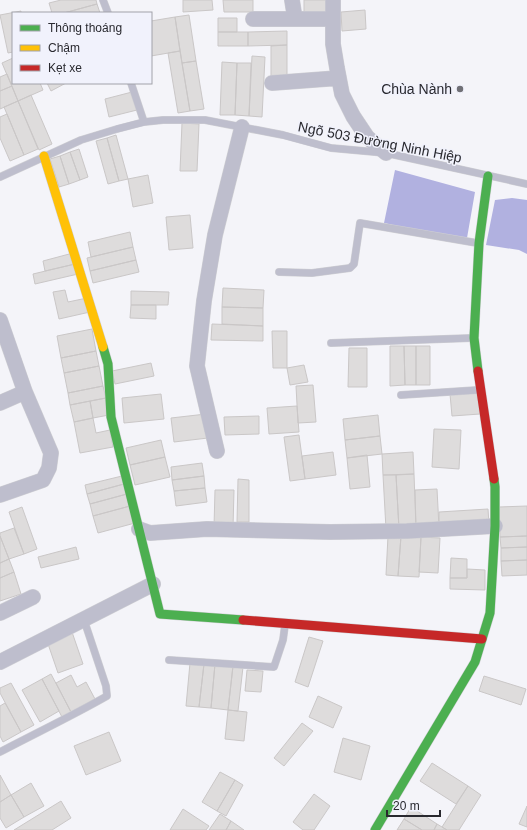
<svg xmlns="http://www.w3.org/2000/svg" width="527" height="830" viewBox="0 0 527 830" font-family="Helvetica,sans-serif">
<rect width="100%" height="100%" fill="#f4f4f9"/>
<path fill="#b1b1e0" d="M395,170L475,192L467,238C439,234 412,230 384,223Z
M512,198L527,200V254L519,250L486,245L495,200Z"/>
<path fill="#dedcdc" stroke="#cac7c7" d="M61,0H96L97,4L64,13H52L49,3Z
M183,0H212L213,10L183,12Z
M223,0H253V12H224Z
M304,0H329L330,14L304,15Z
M97,4L100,13H64Z
M365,10L366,29L342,31L341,12Z
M21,11V13H13V52L8,53L0,15Z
M189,15L196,61L182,63L175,17Z
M175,17L180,51L151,56V21Z
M218,18H237V32H218Z
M287,31V45L248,46V32Z
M218,32H248V46H218Z
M287,45V77H271V46Z
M180,51L190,111L178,113L168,53Z
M252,56L265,57L262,117L249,116Z
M13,58V83H40L43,90L18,101L2,63Z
M196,61L204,109L190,111L182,63Z
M222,62L237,63L235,115H220Z
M237,63H251L249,116L235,115Z
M7,74L12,86L0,91V77Z
M47,83H66L51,91Z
M12,86L18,101L0,109V91Z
M132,92L137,110L109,117L105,99Z
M31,95L52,144L39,150L18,101Z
M18,101L38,149L24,155L4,107Z
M7,114L24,155L10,161L0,138V117Z
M182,123L199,124L197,171H180Z
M116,135L128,179L119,181L107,138Z
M107,138L119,181L108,184L96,141Z
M79,149L88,177L80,180L70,152Z
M70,152L80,180L69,184L60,156Z
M60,156L69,184L59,187L50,159Z
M148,175L153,203L133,207L128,179Z
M190,215L193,248L169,250L166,217Z
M130,232L133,247L91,257L88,242Z
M133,247L136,260L90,271L87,258Z
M73,253L75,264L45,271L43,261Z
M136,260L139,272L93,283L90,271Z
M75,264L78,274L35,284L33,274Z
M223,288L264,290L263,308L222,307Z
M65,290L68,302L87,298L90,312L59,319L53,292Z
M131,291L169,292L168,305H131Z
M131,305H156V319L130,318Z
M222,307L263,308V326L222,324Z
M212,324L263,326V341L211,340Z
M92,329L96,351L61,358L57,336Z
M272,331H287V368H273Z
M390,346H404L405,385L390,386Z
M404,346H416V385H405Z
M416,346H430V385H416Z
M349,348H367V387H348Z
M96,351L99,366L64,373L61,358Z
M151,363L154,376L115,384L112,371Z
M304,365L308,382L290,385L287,368Z
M99,366L103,386L68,393L64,373Z
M313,385L316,422L298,423L296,386Z
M103,386L106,398L70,405L68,393Z
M479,392L480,414L452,416L450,394Z
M161,394L164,419L124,423L122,398Z
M106,398L109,415L93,418L90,401Z
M90,401L93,418L74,422L70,405Z
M297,406L299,432L269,434L267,408Z
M206,414L208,438L174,442L171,418Z
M378,415L380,436L345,440L343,419Z
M259,416V434L225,435L224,417Z
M93,418L96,433L110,430L113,447L80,453L74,422Z
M434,429L461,430L459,469L432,467Z
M299,435L305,479L290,481L284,437Z
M380,436L382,454L347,458L345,440Z
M161,440L165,457L130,465L126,448Z
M333,452L336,475L305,479L302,456Z
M413,452L414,474L383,475L382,454Z
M367,455L370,487L350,489L347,458Z
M165,457L170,477L135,485L130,465Z
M202,463L204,476L172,480L171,467Z
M414,474L416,528L399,529L396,475Z
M383,475H396L399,529H386Z
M122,476L124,484L87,494L85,485Z
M204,476L205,488L174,491L172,480Z
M238,479L249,480V522H237Z
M124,484L127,494L90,504L87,494Z
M205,488L207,502L176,506L174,491Z
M437,489L439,527L416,528L415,490Z
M215,490H234L233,528L214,527Z
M127,494L130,506L93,516L90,504Z
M130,506L135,523L98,533L93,516Z
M527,506V536L500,537L499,507Z
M22,507L37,549L24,554L9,512Z
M488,509L489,524L439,527V512Z
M14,528L24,554L9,559L0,536V533Z
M0,536L9,559L0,563Z
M388,536H401L398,576L386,575Z
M401,536L421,537L419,577L398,576Z
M527,536V547L501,548L500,537Z
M421,537L440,538L438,573L419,572Z
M76,547L79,559L41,568L38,557Z
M527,547V560L501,561V548Z
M451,558L467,559V578H450Z
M9,559L14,572L0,578V563Z
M527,560V575L502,576L501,561Z
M467,569L485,570V590L450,589V578H467Z
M14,572L21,594L0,601V578Z
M72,632L83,664L58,673L47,641Z
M309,637L323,641L308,687L295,682Z
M190,663L204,664L199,707L186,706Z
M204,664H215L211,708L199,707Z
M215,664L233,666L228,710L211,708Z
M233,666L243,667L238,711L228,710Z
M247,670L263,671L261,692L245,691Z
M51,674L71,712L62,717L42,679Z
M71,675L77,687L86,682L95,699L71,712L56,683Z
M484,676L526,689L521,705L479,691Z
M42,679L59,711L40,722L22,690Z
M11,683L34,725L21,732L0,693V688Z
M318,696L342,707L333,728L309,717Z
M5,703L21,732L3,742L0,736V706Z
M228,710L247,712L244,741L225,739Z
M302,723L313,731L284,766L274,758Z
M109,732L121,761L86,775L74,746Z
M343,738L370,746L361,780L334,772Z
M432,763L468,786L456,804L420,781Z
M220,772L235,780L217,811L202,802Z
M0,775L11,795L0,802Z
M235,780L243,785L226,816L217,811Z
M31,783L44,806L24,817L11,795Z
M468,786L481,795L459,830H447L442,827Z
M314,794L330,806L314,830H303L293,822Z
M11,795L24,817L6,828L0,818V802Z
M61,801L71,818L52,830H14Z
M527,806V827L519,824Z
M411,807L437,824L434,830H422L404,819Z
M183,809L209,826L206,830H170Z
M220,814L231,821L226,830H209Z
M404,819L422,830H397Z
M231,821L244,830H226Z
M437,824L447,830H434Z"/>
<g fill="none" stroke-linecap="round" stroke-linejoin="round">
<defs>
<path id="lane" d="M103,0L108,13
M131,83L144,122
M0,177L81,140L117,129L144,122L163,120H205L283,135L331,148L386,153L527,184
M279,272L312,273L350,268L354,264L360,223L477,243
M331,343L472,338
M401,395L478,390
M169,660L274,667L283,640L285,625
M0,752C36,733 72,716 107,696L106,686L84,620"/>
<path id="street" d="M292,0L295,19
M333,0V44L337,68L342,94L353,116L367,137L386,153
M253,19H333
M272,83L339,78
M0,320L25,392L51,453L49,468L43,480L0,495
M0,403L25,392
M217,451L197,366L204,301L215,235L242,127
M139,529L150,533L207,529L330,532L407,531L495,526
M0,613L33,597
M0,662L153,584"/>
<path id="fast" d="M103,347L108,364L111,417L160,614L243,620
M478,371L474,338L479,243L488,176
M375,830L475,662L490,613L495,526V487L494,479"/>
<path id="slow" d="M44,156L103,347"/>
<path id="jam" d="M478,371L494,479
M243,620L482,639"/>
</defs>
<use href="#lane" stroke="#d0d0d4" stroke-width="8"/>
<use href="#street" stroke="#d0d0d4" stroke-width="16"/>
<use href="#fast" stroke="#d0d0d4" stroke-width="10"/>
<use href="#slow" stroke="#d0d0d4" stroke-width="10"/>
<use href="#jam" stroke="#d0d0d4" stroke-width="10"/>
<use href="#lane" stroke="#bebecd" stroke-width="7"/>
<use href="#street" stroke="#bebecd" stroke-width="15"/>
<use href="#fast" stroke="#4caf50" stroke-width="9"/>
<use href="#slow" stroke="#ffc107" stroke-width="9"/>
<use href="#jam" stroke="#c62828" stroke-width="9"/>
</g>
<circle fill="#707076" stroke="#f1f2fc" stroke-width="1.5" cx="460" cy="89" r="4"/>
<g text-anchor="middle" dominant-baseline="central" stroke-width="3" stroke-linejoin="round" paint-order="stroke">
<g font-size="14" fill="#29292f" stroke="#f1f2fc" text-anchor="end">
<text x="452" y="89">Chùa Nành</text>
</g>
<g font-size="14" fill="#29292f" stroke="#f1f2fc">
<text transform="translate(380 142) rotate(11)">Ngõ 503 Đường Ninh Hiệp</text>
</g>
</g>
<rect x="12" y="12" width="140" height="72" fill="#f1f2fc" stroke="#a1a2aa"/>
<rect x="20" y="25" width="20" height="6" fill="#4caf50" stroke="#a1a2aa"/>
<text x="48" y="32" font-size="12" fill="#29292f">Thông thoáng</text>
<rect x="20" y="45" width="20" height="6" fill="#ffc107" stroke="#a1a2aa"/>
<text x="48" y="52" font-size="12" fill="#29292f">Chậm</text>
<rect x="20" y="65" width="20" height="6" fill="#c62828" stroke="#a1a2aa"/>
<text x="48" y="72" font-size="12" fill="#29292f">Kẹt xe</text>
<path d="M387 810v6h53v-6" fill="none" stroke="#29292f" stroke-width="2"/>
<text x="393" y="810" font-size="12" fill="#29292f" stroke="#f1f2fc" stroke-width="3" paint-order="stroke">20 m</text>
</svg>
